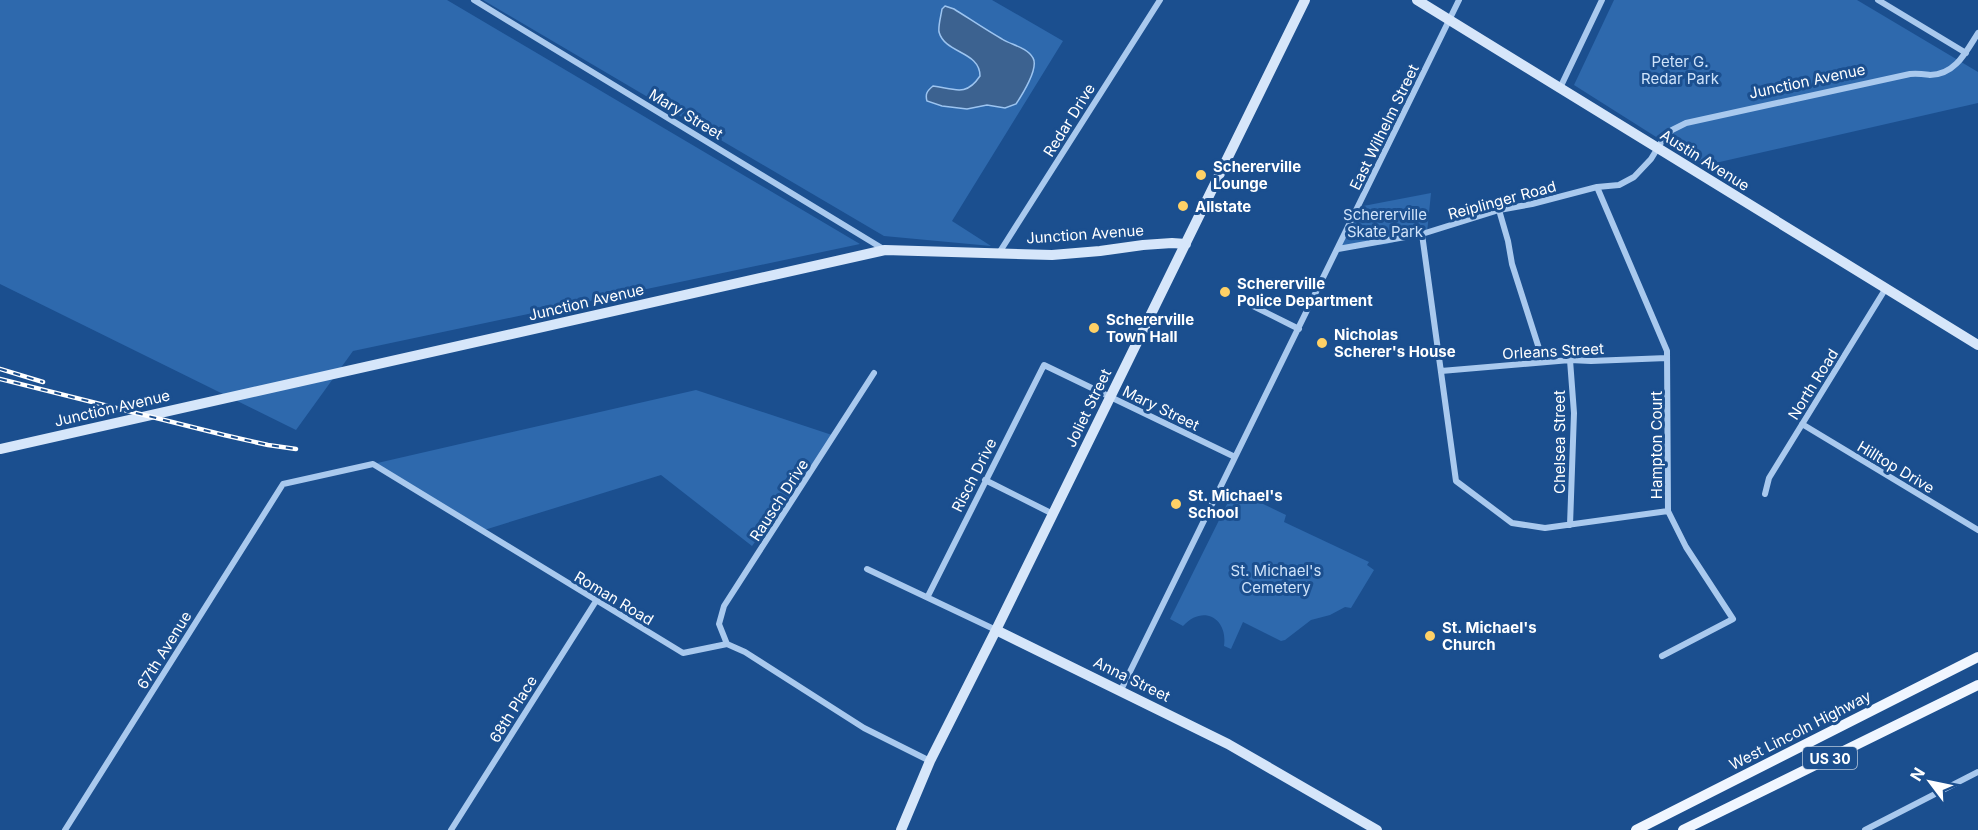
<svg xmlns="http://www.w3.org/2000/svg" width="1978" height="830" viewBox="0 0 1978 830" font-family="Inter,sans-serif">
<rect width="100%" height="100%" fill="#1b4f8f"/>
<path fill="#2e69ad" d="M0,0H447L860,244L353,351L296,430L0,284Z
M483,0H992L1063,41L952,221L991,246L884,236Z
M1614,0H1857L1978,72V103L1702,166L1574,85Z
M1431,193L1427,233L1387,244L1338,249L1358,207Z
M696,390L835,436L752,546L661,475L481,531L373,464Z
M1234,490L1286,515L1284,522L1369,562L1367,565L1374,570L1351,608L1345,607L1330,615L1311,620L1285,640L1281,641L1243,622L1231,649L1224,646C1228,618 1203,604 1183,626L1170,619Z"/>
<path fill="#3c6290" stroke="#9cc4f0" stroke-width="1.5" d="M945,6L954,9C970,19 986,30 1002,39C1011,45 1027,47 1033,58C1039,68 1022,95 1016,104L1005,108L987,105L967,109L942,106L927,101C925,94 927,91 933,86C955,89 966,97 980,76C980,51 945,54 939,32C938,26 941,16 942,9Z"/>
<g fill="none" stroke-linecap="round" stroke-linejoin="round">
<path stroke="#a9c9ee" stroke-width="6" d="M474,0L885,250
M1878,0L1966,53
M1560,88L1602,0
M1597,187L1667,351L1668,511L1686,547L1733,619L1662,656
M1499,210L1508,241L1512,264L1543,361
M1422,234L1456,481L1512,523L1545,528L1668,511
M1338,249L1422,234L1499,210L1532,204L1597,187L1619,185L1634,177L1651,159L1662,141L1672,130L1686,123L1910,74C1917,73 1923,74 1930,75C1955,75 1966,52 1978,33
M999,253L1160,0
M1249,304L1299,329
M1570,360L1574,413L1570,525
M1441,371L1570,360L1591,361L1667,358
M1802,424L1978,530
M985,480L1053,514
M1765,494L1769,478L1886,288
M867,569L996,630
M928,596L1044,365L1235,457
M727,644L719,624L724,606L874,373
M1121,690L1459,0
M65,830L283,484L373,464L683,653L727,644L745,652L864,728L930,761
M451,830L596,601
M1865,830L1978,772"/>
<path stroke="#d6e6fa" stroke-width="10" d="M1417,0L1978,345
M0,449L885,250L1052,255L1100,251L1143,245L1172,243L1186,244
M996,630L1228,744L1377,830
M901,830L930,761L996,630L1305,0"/>
<path stroke="#f0f6ff" stroke-width="10" d="M1636,830L1978,657
M1683,830L1978,685"/>
<defs>
<path id="rail" d="M0,369L43,382
M0,379L224,435L268,445L296,449"/>
</defs>
<use href="#rail" stroke="#fff" stroke-width="4.5"/>
<use href="#rail" stroke="#1b4f8f" stroke-width="2" stroke-dasharray="7" stroke-linecap="butt"/>
</g>
<g fill="#ffd166" stroke="#1b4f8f" stroke-width="2">
<circle cx="1201" cy="175" r="6"/>
<circle cx="1183" cy="206" r="6"/>
<circle cx="1225" cy="292" r="6"/>
<circle cx="1094" cy="328" r="6"/>
<circle cx="1322" cy="343" r="6"/>
<circle cx="1176" cy="504" r="6"/>
<circle cx="1430" cy="636" r="6"/>
</g>
<g text-anchor="middle" dominant-baseline="central" stroke-width="6" stroke-linejoin="round" paint-order="stroke">
<rect fill="#1b4f8f" stroke="#bbcadd" stroke-width="1.5" x="1803" y="747" width="54" height="22" rx="4.5"/>
<g font-size="14" font-weight="bold" fill="#fff">
<text x="1830" y="758">US 30</text>
</g>
<g font-size="15" fill="#cfe3fa" stroke="#1b4f8f">
<text x="1680" y="61">Peter G.<tspan x="1680" dy="17">Redar Park</tspan></text>
<text x="1385" y="214">Schererville<tspan x="1385" dy="17">Skate Park</tspan></text>
<text x="1276" y="570">St. Michael's<tspan x="1276" dy="17">Cemetery</tspan></text>
</g>
<g font-size="15" fill="#fff" stroke="#1b4f8f">
<text transform="translate(1807 81) rotate(-12)">Junction Avenue</text>
<text transform="translate(686 114) rotate(31)">Mary Street</text>
<text transform="translate(1069 120) rotate(-58)">Redar Drive</text>
<text transform="translate(1384 127) rotate(-64)">East Wilhelm Street</text>
<text transform="translate(1705 160) rotate(32)">Austin Avenue</text>
<text transform="translate(1502 200) rotate(-15)">Reiplinger Road</text>
<text transform="translate(1085 234) rotate(-4)">Junction Avenue</text>
<text transform="translate(586 302) rotate(-13)">Junction Avenue</text>
<text transform="translate(1553 351) rotate(-3)">Orleans Street</text>
<text transform="translate(1813 384) rotate(-58)">North Road</text>
<text transform="translate(112 408) rotate(-13)">Junction Avenue</text>
<text transform="translate(1088 408) rotate(-64)">Joliet Street</text>
<text transform="translate(1161 408) rotate(26)">Mary Street</text>
<text transform="translate(1559 442) rotate(-90)">Chelsea Street</text>
<text transform="translate(1656 445) rotate(-90)">Hampton Court</text>
<text transform="translate(1896 467) rotate(31)">Hilltop Drive</text>
<text transform="translate(974 475) rotate(-63)">Risch Drive</text>
<text transform="translate(779 500) rotate(-57)">Rausch Drive</text>
<text transform="translate(614 598) rotate(31)">Roman Road</text>
<text transform="translate(164 650) rotate(-58)">67th Avenue</text>
<text transform="translate(1132 679) rotate(26)">Anna Street</text>
<text transform="translate(513 709) rotate(-58)">68th Place</text>
<text transform="translate(1800 730) rotate(-27)">West Lincoln Highway</text>
</g>
<g font-size="15" font-weight="bold" fill="#fff" stroke="#1b4f8f" text-anchor="start">
<text x="1213" y="166">Schererville<tspan x="1213" dy="17">Lounge</tspan></text>
<text x="1195" y="206">Allstate</text>
<text x="1237" y="283">Schererville<tspan x="1237" dy="17">Police Department</tspan></text>
<text x="1106" y="319">Schererville<tspan x="1106" dy="17">Town Hall</tspan></text>
<text x="1334" y="334">Nicholas<tspan x="1334" dy="17">Scherer's House</tspan></text>
<text x="1188" y="495">St. Michael's<tspan x="1188" dy="17">School</tspan></text>
<text x="1442" y="627">St. Michael's<tspan x="1442" dy="17">Church</tspan></text>
</g>
</g>
<g transform="translate(1930 782) rotate(302)" stroke="#1b4f8f" stroke-width="4.5" paint-order="stroke">
<path d="M0-4.5L10 22L0 15L-10 22Z" fill="#ffffff"/>
<text y="-9" font-size="16" font-weight="bold" text-anchor="middle" fill="#ffffff">N</text>
</g>
</svg>
